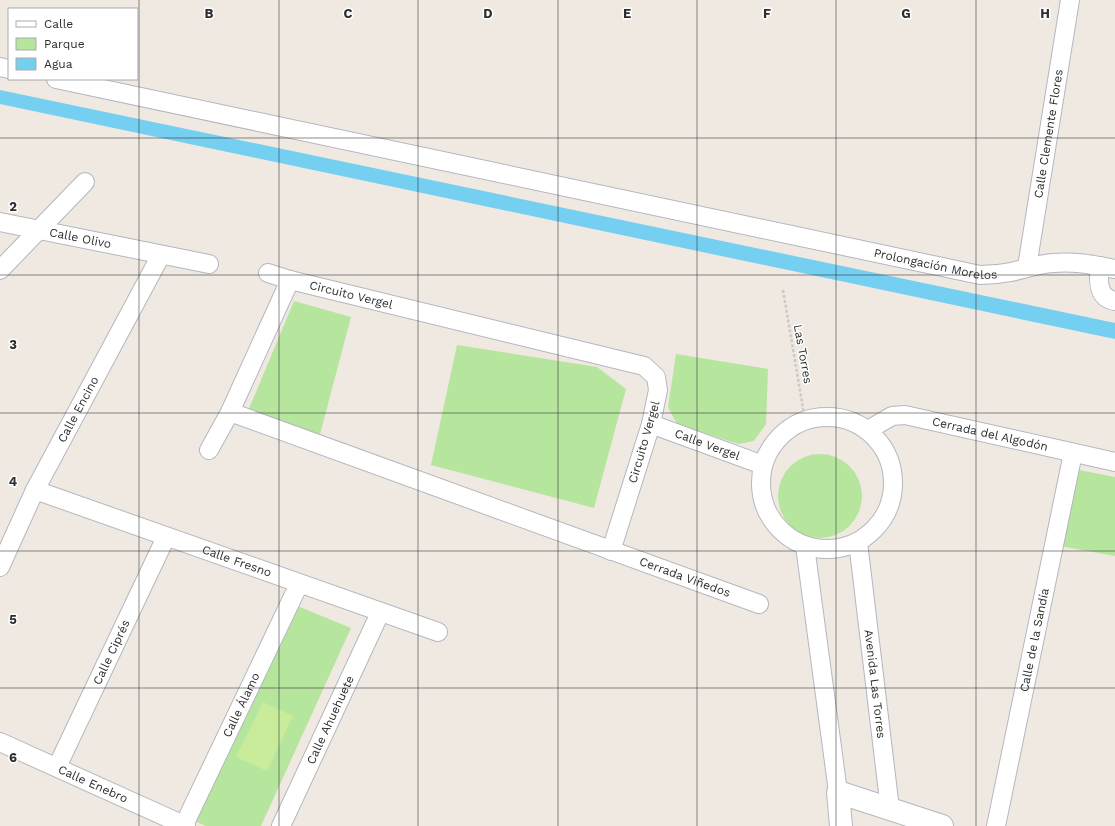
<svg xmlns="http://www.w3.org/2000/svg" width="1115" height="826" viewBox="0 0 1115 826" font-family="'Work Sans',sans-serif">
<rect width="100%" height="100%" fill="#efe9e1"/>
<path fill="#b6e59e" d="M294,301L351,317L319,438L248,411Z
M457,345L597,367L626,389L594,508L431,465Z
M676,354L768,369L766,424L754,441L738,444L677,424L668,407Z
M778 496a42 42 0 1 1 84 0a42 42 0 1 1-84 0Z
M1074,469L1115,477V556L1060,546Z
M295,605L351,628L261,826H206L194,821Z"/>
<path fill="#c9ec9a" d="M263,702L293,716L267,771L236,757Z"/>
<path fill="#75cff0" d="M0,90L1115,323V339L0,104Z"/>
<g fill="none" stroke-linecap="round" stroke-linejoin="round">
<defs>
<g id="minor">
<path d="M0,67L9,69"/>
<path id="s1" d="M56,79L980,275C991,275 1001,274 1011,272C1025,269 1038,264 1053,263C1075,261 1094,265 1115,269"/>
<path id="s2" d="M0,222L209,264"/>
<path d="M1100,266C1098,280 1097,298 1115,301"/>
<path id="s3" d="M1027,267L1070,0"/>
<path d="M0,270L85,182"/>
<path id="s4" d="M268,273L290,280L644,366L656,377L658,390L651,424L611,551"/>
<path id="s5" d="M230,412L759,604"/>
<circle cx="827" cy="483" r="66"/>
<path id="s6" d="M651,424L763,465"/>
<path id="s7" d="M868,430L892,416L905,415L1115,462"/>
<path d="M209,450L230,412L290,280"/>
<path id="s8" d="M35,490L438,632"/>
<path id="s9" d="M858,542L890,809"/>
<path d="M805,546L838,792"/>
<path id="s10" d="M0,567L35,490L161,255"/>
<path id="s11" d="M0,742L186,826"/>
<path id="s12" d="M57,767L166,537"/>
<path id="s13" d="M184,825L299,584"/>
<path id="s14" d="M281,826L380,613"/>
<path id="s15" d="M996,826L1073,453"/>
</g>
<path id="tertiary" d="M841,826L838,792L942,826"/>
</defs>
<use href="#minor" stroke="#b4b7c1" stroke-width="20"/>
<use href="#tertiary" stroke="#b4b7c1" stroke-width="24"/>
<path stroke="#c9c9c9" stroke-width="2.5" stroke-dasharray="3 2" stroke-linecap="butt" d="M783,290L805,420"/>
<use href="#minor" stroke="#fff" stroke-width="18"/>
<use href="#tertiary" stroke="#fff" stroke-width="22"/>
</g>
<path fill="none" stroke="#2e2e2e" stroke-width="1" stroke-opacity="0.55" d="M139,0V826M279,0V826M418,0V826M558,0V826M697,0V826M836,0V826M976,0V826M0,138H1115M0,275H1115M0,413H1115M0,551H1115M0,688H1115"/>
<g text-anchor="middle" dominant-baseline="central" stroke-width="3" stroke-linejoin="round" paint-order="stroke">
<g font-size="12" fill="#2e2e2e" stroke="#fff">
<text stroke="none"><textPath href="#s3" startOffset="135">Calle Clemente Flores</textPath></text>
<text stroke="none"><textPath href="#s2" startOffset="82">Calle Olivo</textPath></text>
<text stroke="none"><textPath href="#s1" startOffset="899">Prolongación Morelos</textPath></text>
<text stroke="none"><textPath href="#s4" startOffset="86">Circuito Vergel</textPath></text>
<text transform="translate(803 354) rotate(80)">Las Torres</text>
<text stroke="none"><textPath href="#s10" startOffset="176">Calle Encino</textPath></text>
<text stroke="none"><textPath href="#s7" startOffset="128">Cerrada del Algodón</textPath></text>
<text transform="translate(644 442) rotate(-74)">Circuito Vergel</text>
<text stroke="none"><textPath href="#s6" startOffset="60">Calle Vergel</textPath></text>
<text stroke="none"><textPath href="#s8" startOffset="214">Calle Fresno</textPath></text>
<text stroke="none"><textPath href="#s5" startOffset="484">Cerrada Viñedos</textPath></text>
<text stroke="none"><textPath href="#s15" startOffset="190">Calle de la Sandía</textPath></text>
<text stroke="none"><textPath href="#s12" startOffset="127">Calle Ciprés</textPath></text>
<text stroke="none"><textPath href="#s9" startOffset="143">Avenida Las Torres</textPath></text>
<text stroke="none"><textPath href="#s13" startOffset="133">Calle Álamo</textPath></text>
<text stroke="none"><textPath href="#s14" startOffset="117">Calle Ahuehuete</textPath></text>
<text stroke="none"><textPath href="#s11" startOffset="102">Calle Enebro</textPath></text>
</g>
</g>
<g font-size="13" text-anchor="middle" font-weight="bold" fill="#2e2e2e" stroke="#fff" stroke-width="3" stroke-linejoin="round" paint-order="stroke">
<text x="209" y="18">B</text>
<text x="348" y="18">C</text>
<text x="488" y="18">D</text>
<text x="627" y="18">E</text>
<text x="767" y="18">F</text>
<text x="906" y="18">G</text>
<text x="1045" y="18">H</text>
<text x="13" y="211">2</text>
<text x="13" y="349">3</text>
<text x="13" y="486">4</text>
<text x="13" y="624">5</text>
<text x="13" y="762">6</text>
</g>
<rect x="8" y="8" width="130" height="72" fill="#ffffff" stroke="#ababab"/>
<rect x="16" y="21" width="20" height="6" fill="#ffffff" stroke="#ababab"/>
<text x="44" y="28" font-size="12" fill="#2e2e2e">Calle</text>
<rect x="16" y="38" width="20" height="12" fill="#b6e59e" stroke="#ababab"/>
<text x="44" y="48" font-size="12" fill="#2e2e2e">Parque</text>
<rect x="16" y="58" width="20" height="12" fill="#75cff0" stroke="#ababab"/>
<text x="44" y="68" font-size="12" fill="#2e2e2e">Agua</text>
</svg>
